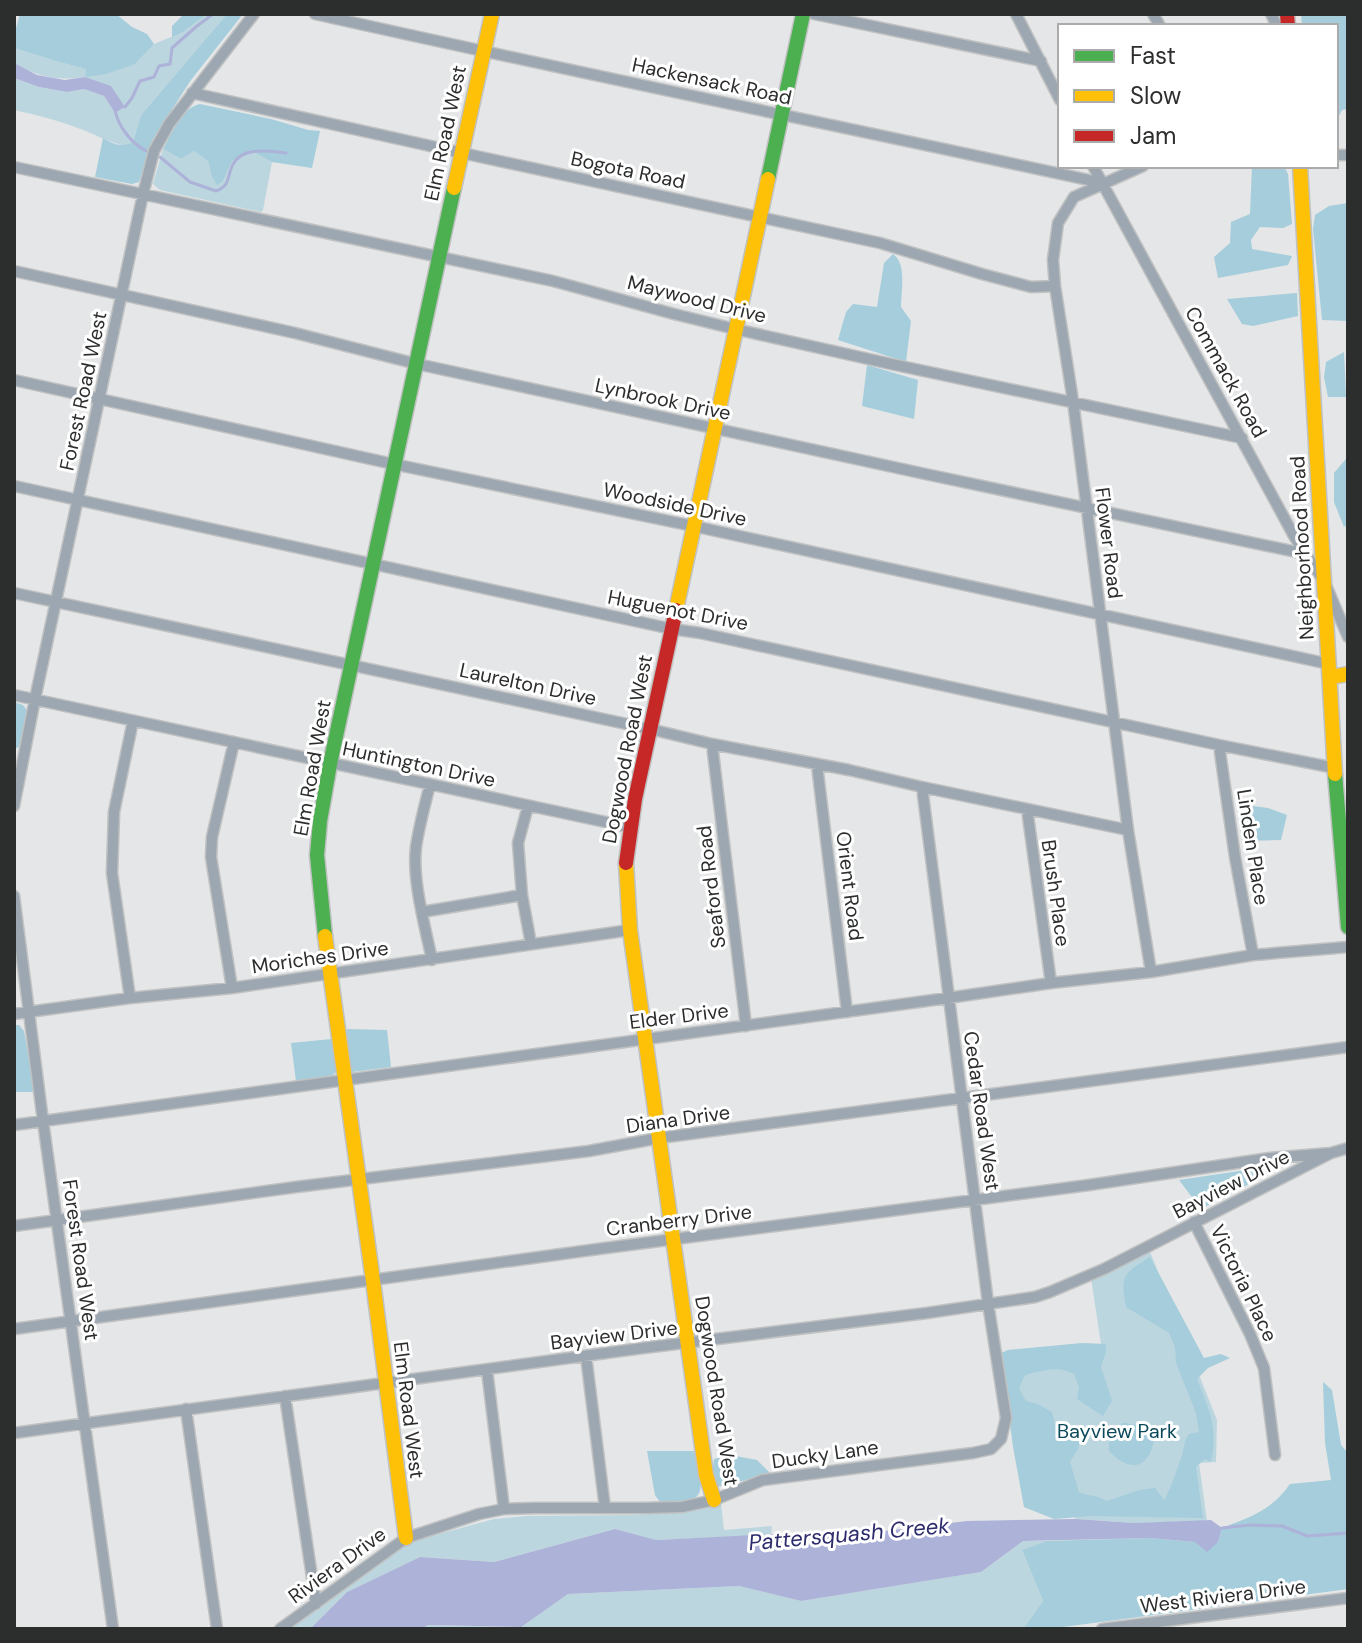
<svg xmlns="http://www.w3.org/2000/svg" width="1362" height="1643" viewBox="0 0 1362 1643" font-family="'DM Sans',sans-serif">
<rect width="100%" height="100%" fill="#e4e6e7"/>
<path fill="#bcd6df" d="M207,14H227L141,115L133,142L126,146C111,143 98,136 83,130C60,121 38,115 14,110V78L39,87L67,92L84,89L104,96L115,113L125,107L85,77C58,81 41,77 16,65L14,63V48L59,62L87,69L85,77L135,64L154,44L183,32Z
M163,149L181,159L194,151L208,161L211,174L223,181L232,161L250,150L272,162L263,210L261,212L160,190L153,184Z
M1149,1249L1217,1420L1216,1462L1199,1463L1207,1521L1134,1523L1076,1519L1019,1459L1004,1355L1101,1344L1091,1278Z
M721,1503L724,1530L772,1526L771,1535L655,1540L615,1529L494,1562L420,1557L347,1592L310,1629H289L359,1571L413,1541L494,1519L526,1516L634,1515L691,1511Z
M1023,1541H1046L1022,1550L1043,1601L1023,1629H421L428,1625L520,1627L568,1594L739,1586L801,1601L981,1572Z"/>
<path fill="#a5cddb" d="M20,14H116L132,27L147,34L154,44L135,64L106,74L85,77L86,69L59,62L14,48V35Z
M184,14H207L183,32L172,37V26Z
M227,14H243L191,80L153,139L139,182L132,184L95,177L103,138C113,144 122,148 133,142L141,115Z
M1301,14H1348V109L1342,110L1336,122V26H1302Z
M200,104L271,119L308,130L320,131L312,168L272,162L250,150L232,161L223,181L217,185L211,174L208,161L194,151L181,159L163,149C172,133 181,108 200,104Z
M1252,166H1284L1288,174L1292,224L1283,228L1260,227L1251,240L1252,249L1292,256L1288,265L1218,278L1214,257L1230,243L1231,222L1250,214Z
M1348,203V321L1322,320L1313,229L1315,215L1329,206Z
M893,254C907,264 901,290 901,307L911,321L906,362L838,340L846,312L853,304L877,307L884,263Z
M1297,293L1298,316L1253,326L1242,324L1227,299Z
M1344,352L1346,397H1328L1324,377L1326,362Z
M867,365L918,380L914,419L862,406Z
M1346,459H1348V524L1344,527L1334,502V473Z
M14,702L23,705L28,712L19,747L14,749Z
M1237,804L1268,808L1287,815L1281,840L1242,841Z
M14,1025H19L24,1031L35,1092H14Z
M347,1029L387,1030L391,1067L352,1072L348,1065Z
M332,1039L338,1070L329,1079L296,1081L291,1043Z
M1260,1168H1266L1268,1174L1201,1209L1179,1180Z
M1150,1257L1204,1358L1221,1354L1230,1358L1208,1368L1197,1379C1210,1412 1218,1426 1211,1462L1205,1459L1196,1467L1203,1518L1091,1516L1054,1519L1024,1507L1013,1447L1001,1353L1008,1350L1082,1343L1106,1344V1352L1101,1367L1112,1401L1103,1416L1077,1399L1079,1387L1074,1374C1057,1365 1042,1371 1025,1375L1019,1388L1026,1401L1038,1404L1052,1412L1055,1425L1068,1430L1083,1433L1078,1449L1070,1462L1079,1492C1087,1496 1099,1495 1106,1501C1121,1497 1140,1488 1155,1488L1164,1500C1172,1486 1176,1472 1181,1458C1185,1448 1183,1442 1189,1434L1199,1432L1196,1413L1176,1363L1175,1347L1169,1333L1126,1307C1120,1275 1123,1274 1150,1257Z
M1323,1382L1332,1390L1341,1445L1348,1453V1589L1048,1629H1023L1043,1601L1022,1550L1046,1541L1150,1538L1195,1542H1218L1222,1528C1250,1517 1272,1510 1290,1484L1331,1480L1325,1443Z
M1123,1423C1135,1423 1143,1429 1155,1431C1153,1465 1134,1477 1109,1451V1434Z
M647,1451H696C701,1495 711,1500 662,1505L655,1495Z
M730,1455L757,1460L771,1474L717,1487L711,1480L714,1459Z"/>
<path fill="#adb2d8" d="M14,63L37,75L65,80L85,77L111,86L125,107L115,113L104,96L84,89L67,92L39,87L14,78Z
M1076,1519L1134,1523L1211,1520L1222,1528L1218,1542L1207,1552L1195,1542L1150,1538L1023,1541L981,1572L801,1601L739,1586L568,1594L521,1627L428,1625L421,1629H310L347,1592L420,1557L494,1562L615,1529L656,1540L814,1532L852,1535L967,1521Z"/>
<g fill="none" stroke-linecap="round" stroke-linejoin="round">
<path stroke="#adb2d8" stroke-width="3" d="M125,107L132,98L140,81L154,77L159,66L170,64L172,48L197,26L213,14
M115,110C118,126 131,143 146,151
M160,157L190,182L216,191C230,186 227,178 232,166C241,146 268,151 286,153
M1222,1528L1250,1525L1282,1526L1307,1536L1348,1533"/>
<defs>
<path id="street" d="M315,14C577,73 840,126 1102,183
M814,14L1041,61
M1016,14L1060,100
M1153,14L1160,26
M1271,14L1277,26
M192,93L462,153L880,243L982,274L1031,287L1055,286
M1336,155H1348
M1093,166L1294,536L1325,583L1348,637
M1143,166L1074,197L1058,223L1053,260L1055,286L1073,401L1128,830L1151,972
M14,167L553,281L674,314L735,329L891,364L1242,438
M14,271L295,333L417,364L930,475L1306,554
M14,380L393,464L693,526L1329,664
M14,486L672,629L700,633L1219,745L1335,768
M14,593L650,729L712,744L849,770L922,787L1128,830
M14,695L629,827
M712,744L746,1026
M1219,745L1235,857L1253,955
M817,765L847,1012
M430,784C425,805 419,826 416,847C412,880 425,926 432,960
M14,806L35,699L143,194L154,151L169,124L254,14
M528,806L518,843L522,895L531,944
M1027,809L1051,983
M14,896L43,1121L113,1629
M422,912L522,895
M232,988L211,857L212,837L234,742
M130,998L112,873L114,812L133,721
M14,1014L130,998L232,988L630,930
M14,1125L948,998L1051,983L1151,972L1253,955L1348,947
M1194,1222L1250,1334L1264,1368L1275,1455
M14,1226L296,1187L589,1151L659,1138L1348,1047
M14,1329L598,1249L1089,1185L1270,1158L1331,1153L1348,1148
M586,1356L605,1508
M487,1370L504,1509
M285,1396L316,1604
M186,1409L217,1629
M14,1433L643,1348L927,1313L1035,1297L1050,1292L1104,1269L1331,1153
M280,1629L406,1538L479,1514L504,1509L535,1508H645L682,1507L714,1500L763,1480L973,1453L991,1449L1001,1439L1006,1418L988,1303L922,787
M1102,1629L1348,1598"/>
<path id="fast" d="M768,179L803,14
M1335,774L1348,927
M325,936L317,855L320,821L330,764L454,188"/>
<path id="slow" d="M1300,166L1335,774
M454,188L492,14
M676,610L768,179
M1331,677L1348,674
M626,863L630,930L706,1475L714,1500
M325,936L373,1281L406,1538"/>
<path id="jam" d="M1287,14L1288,26
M626,863L635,799L676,610"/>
</defs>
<use href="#street" stroke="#c0c1c1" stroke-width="13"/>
<use href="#fast" stroke="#c0c1c1" stroke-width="17"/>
<use href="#slow" stroke="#c0c1c1" stroke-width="17"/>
<use href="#jam" stroke="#c0c1c1" stroke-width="17"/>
<use href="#street" stroke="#9da7b2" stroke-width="10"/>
<use href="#fast" stroke="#4caf50" stroke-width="14"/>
<use href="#slow" stroke="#ffc107" stroke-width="14"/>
<use href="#jam" stroke="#c62828" stroke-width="14"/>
</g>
<g text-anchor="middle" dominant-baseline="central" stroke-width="6" stroke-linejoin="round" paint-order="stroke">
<g font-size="20" fill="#2c2d2d" stroke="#fff">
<text transform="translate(712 81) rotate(12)">Hackensack Road</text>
<text transform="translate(445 133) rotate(-78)">Elm Road West</text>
<text transform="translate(628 170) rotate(12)">Bogota Road</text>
<text transform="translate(697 299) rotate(14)">Maywood Drive</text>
<text transform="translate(1226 372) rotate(61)">Commack Road</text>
<text transform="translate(83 391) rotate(-78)">Forest Road West</text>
<text transform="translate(663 399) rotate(12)">Lynbrook Drive</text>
<text transform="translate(675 504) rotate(12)">Woodside Drive</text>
<text transform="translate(1109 543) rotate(83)">Flower Road</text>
<text transform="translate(1302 548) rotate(-93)">Neighborhood Road</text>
<text transform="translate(678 610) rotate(11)">Huguenot Drive</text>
<text transform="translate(528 684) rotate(12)">Laurelton Drive</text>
<text transform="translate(627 749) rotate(-79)">Dogwood Road West</text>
<text transform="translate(419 764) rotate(12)">Huntington Drive</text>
<text transform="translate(312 768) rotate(-80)">Elm Road West</text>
<text transform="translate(1253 847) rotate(81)">Linden Place</text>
<text transform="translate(850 886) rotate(83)">Orient Road</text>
<text transform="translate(711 887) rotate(-97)">Seaford Road</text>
<text transform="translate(1056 893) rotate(82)">Brush Place</text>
<text transform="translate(320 957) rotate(-8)">Moriches Drive</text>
<text transform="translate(679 1016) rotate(-7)">Elder Drive</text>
<text transform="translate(982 1111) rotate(82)">Cedar Road West</text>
<text transform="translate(678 1119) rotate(-8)">Diana Drive</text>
<text transform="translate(1231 1184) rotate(-27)">Bayview Drive</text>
<text transform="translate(679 1220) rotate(-7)">Cranberry Drive</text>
<text transform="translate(81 1260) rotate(82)">Forest Road West</text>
<text transform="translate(1244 1283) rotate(64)">Victoria Place</text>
<text transform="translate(614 1335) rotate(-7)">Bayview Drive</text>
<text transform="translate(717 1391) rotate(81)">Dogwood Road West</text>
<text transform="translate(409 1410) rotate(83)">Elm Road West</text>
<text transform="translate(825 1454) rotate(-8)">Ducky Lane</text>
<text transform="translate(337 1565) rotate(-36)">Riviera Drive</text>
<text transform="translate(1223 1596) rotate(-7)">West Riviera Drive</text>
</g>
<g font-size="20" fill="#0b495b" stroke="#fff">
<text x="1117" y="1431">Bayview Park</text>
</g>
<g font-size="22" font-style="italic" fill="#2d2c6c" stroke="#fff">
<text transform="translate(849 1534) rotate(-5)">Pattersquash Creek</text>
</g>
</g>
<rect width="1362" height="1643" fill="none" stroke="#2c2d2d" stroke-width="32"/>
<rect x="1058" y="24" width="280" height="144" fill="#ffffff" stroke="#ababab" stroke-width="2"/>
<rect x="1074" y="50" width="40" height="12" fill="#4caf50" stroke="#ababab" stroke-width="2"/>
<text x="1130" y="64" font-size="24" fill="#2c2d2d">Fast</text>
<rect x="1074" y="90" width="40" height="12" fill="#ffc107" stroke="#ababab" stroke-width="2"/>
<text x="1130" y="104" font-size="24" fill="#2c2d2d">Slow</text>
<rect x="1074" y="130" width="40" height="12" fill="#c62828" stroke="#ababab" stroke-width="2"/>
<text x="1130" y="144" font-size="24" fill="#2c2d2d">Jam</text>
</svg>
